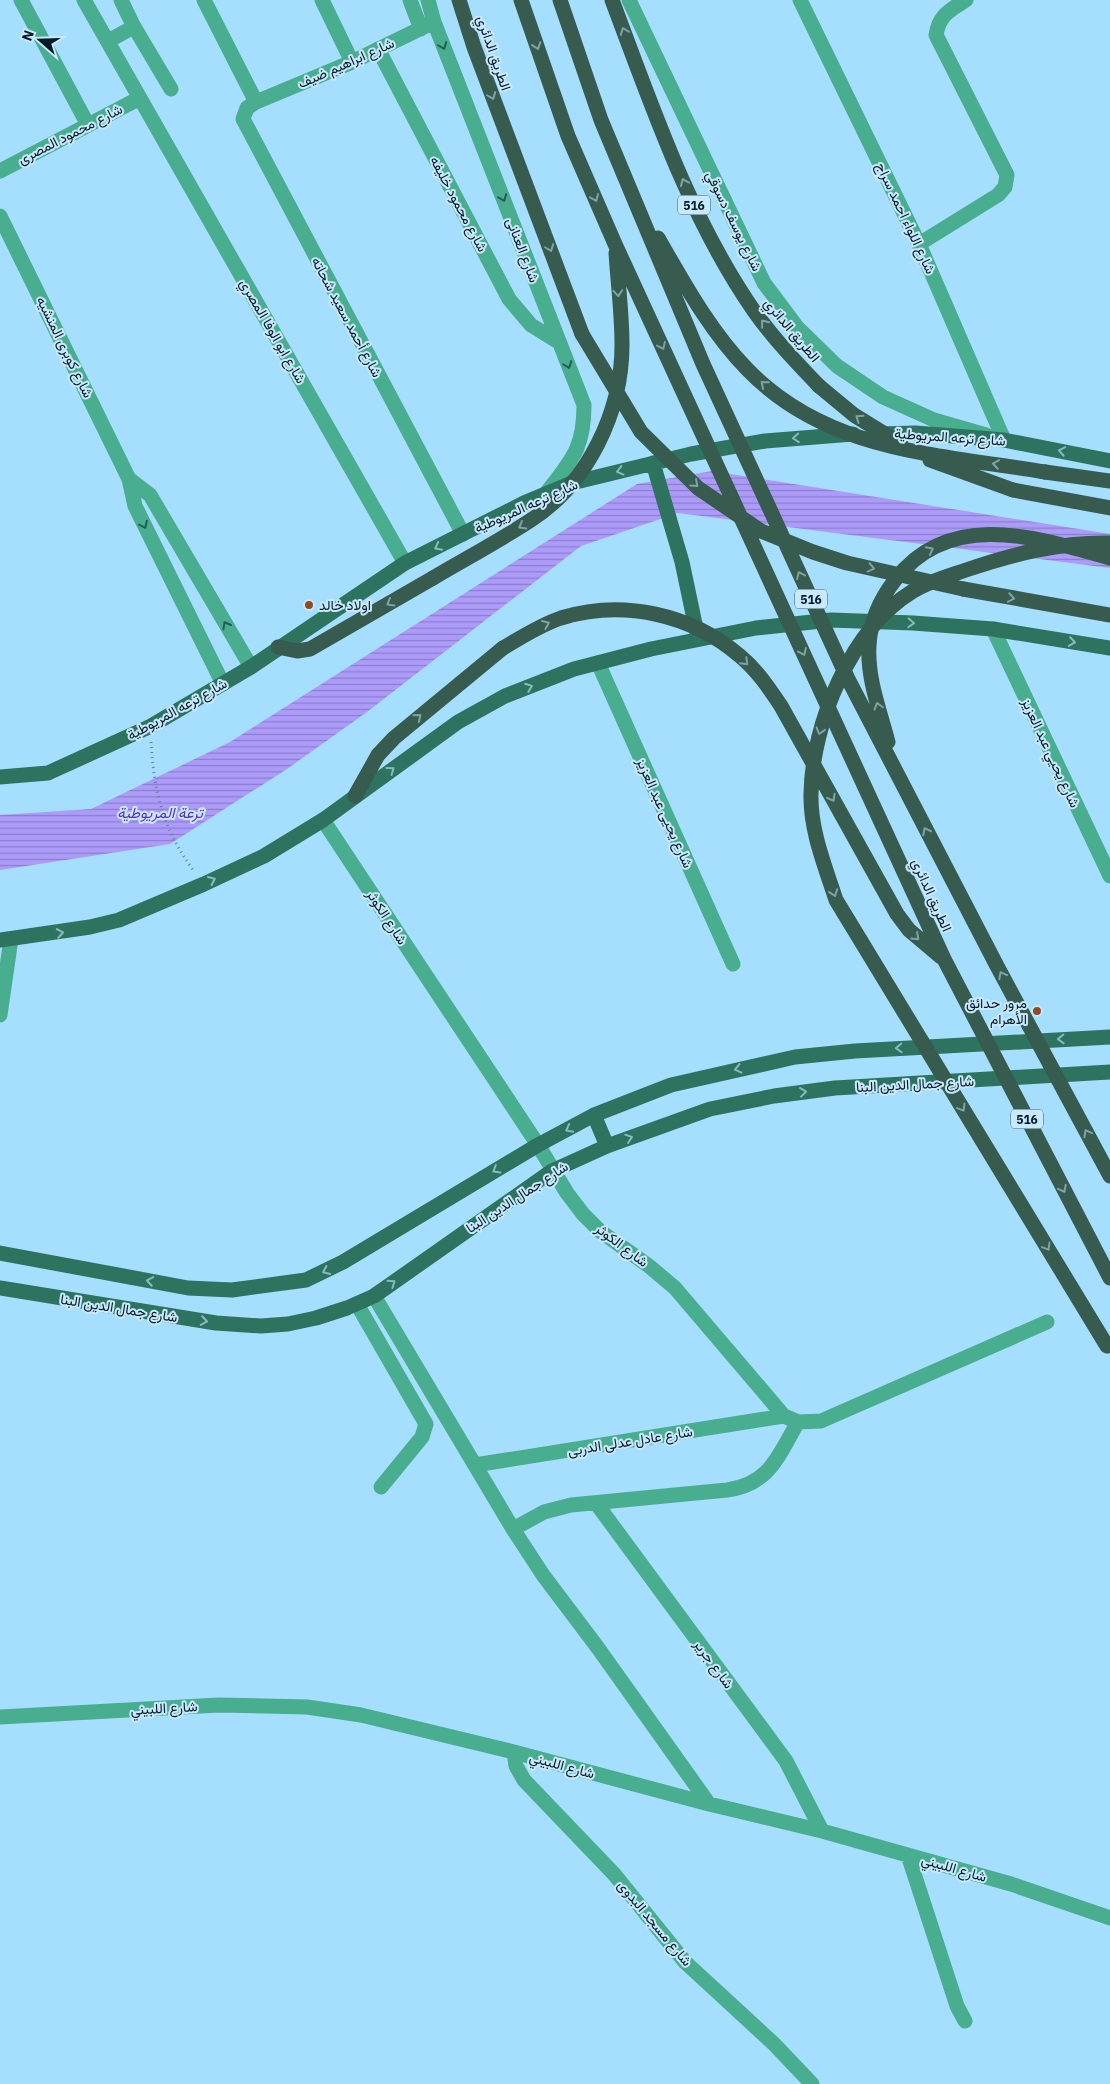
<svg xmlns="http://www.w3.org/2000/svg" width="1110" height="2084" viewBox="0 0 1110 2084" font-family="'IBM Plex Sans',Vazirmatn,sans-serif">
<defs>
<pattern id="water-rules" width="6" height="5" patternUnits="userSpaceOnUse" patternTransform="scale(1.25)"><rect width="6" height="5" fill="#ad9bfa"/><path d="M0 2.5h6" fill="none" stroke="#8b7eca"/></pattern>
</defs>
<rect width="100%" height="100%" fill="#a6dffd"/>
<path fill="url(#water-rules)" d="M712,471L1110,534V568L678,513L581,546L367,712L287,769L170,844L0,870V815L91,809L230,742L637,484Z"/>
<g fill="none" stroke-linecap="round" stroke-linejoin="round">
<path stroke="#5c859a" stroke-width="3" stroke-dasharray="1 4" stroke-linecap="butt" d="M151,742C154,792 163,830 194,871"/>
<path stroke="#49ad90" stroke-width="15" d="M21,0L88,125
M84,0L405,563
M204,0L256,102
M322,0L352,62
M410,0L421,29
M428,0L434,22L584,405C584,450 571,460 545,495
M629,0L764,283L797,327L837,366L883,397L934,420L986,435
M800,0L919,244L1004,440
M434,22L352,62L256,102L247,108L243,119L463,534
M133,25L171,89
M108,41L130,29L133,25L121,0
M378,49L509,299L531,325L560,343
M0,171L140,98
M0,216L129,479L135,506L223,684
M919,244L998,195L1005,187L1007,175L936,35C939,15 950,10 966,0
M129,479L150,495L251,667
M993,629L1110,876
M598,663L733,964
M323,820L538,1145L567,1193L583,1214L600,1231L649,1266L675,1288L784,1416L798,1422L821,1421L1047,1322
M0,1015L11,939
M374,1296L513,1529L543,1575L598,1648L709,1804
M357,1304L426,1424L422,1437L381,1487
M475,1465L784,1416
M596,1503L786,1761L822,1831
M513,1529L544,1512L571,1505L727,1490C770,1484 778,1456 798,1422
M0,1717L219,1705L307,1707L361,1715L514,1752L709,1804L822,1831L1011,1884L1110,1918
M514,1752L516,1766L524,1780L614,1874L685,1962L774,2044L812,2084
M908,1855L957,2006L965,2021"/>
<path stroke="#2d735f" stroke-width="15" d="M879,434L916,433L1004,440L1110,461
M653,463L682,562L698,638
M0,777L48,773L151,726L251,667L405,563L524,503L572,483L691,454L765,441L853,434
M0,940L90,927L119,920L204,884L264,856L323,820L458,722L505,696L574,669L651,649L756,628L831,620L913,623L993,629L1110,648
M594,1115L607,1146
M0,1253L188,1288L232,1290L306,1280L343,1262L538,1145L594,1115L671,1085L795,1057L855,1051L1110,1037
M0,1288L216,1323L261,1326L288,1324L316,1318L347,1308L374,1296L552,1171L607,1146L710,1109L774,1096L835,1088L1110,1072"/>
<path stroke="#375b4f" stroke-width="15" d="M459,0L474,47L582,334
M612,0C652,106 689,217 754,311C773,338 796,362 819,386
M1045,472L1110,481
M1013,490L1110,508
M963,589L1110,615
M278,647L297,651L310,649L433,578
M355,796L378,755L394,738L503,648"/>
<path stroke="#375b4f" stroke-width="15" d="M521,0L568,136L615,244L944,959L1110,1278
M560,0L601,120L703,364L848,679L997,966L1110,1176
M658,238C684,283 710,331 747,369C827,452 938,454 1045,472
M582,334L641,432L698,488L761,531L813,552L847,563L963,589
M819,386L854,415L901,444
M930,460L1013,490
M433,578C465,559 499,541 531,520C588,483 622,412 622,345C622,314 618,284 616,253
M503,648C522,637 540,625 561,618C623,599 691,614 740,656C757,670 769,688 781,706L897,914L909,930L941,957
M888,742C880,711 867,678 869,646C870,621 881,598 895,580C950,508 1038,538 1110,558
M1107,1346L836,900C825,866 810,830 811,794C812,723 851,629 913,591C930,581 948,576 966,570C1013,554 1060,542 1110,543"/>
</g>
<defs><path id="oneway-chevron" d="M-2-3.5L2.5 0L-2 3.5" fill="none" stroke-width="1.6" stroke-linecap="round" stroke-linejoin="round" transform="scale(1.25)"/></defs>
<g stroke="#7fa2a5">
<use href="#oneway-chevron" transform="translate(624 31) rotate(-111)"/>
<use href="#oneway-chevron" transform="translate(537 46) rotate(71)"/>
<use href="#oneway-chevron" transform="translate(492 96) rotate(69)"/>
<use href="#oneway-chevron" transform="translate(684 182) rotate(-113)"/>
<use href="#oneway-chevron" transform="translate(595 198) rotate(67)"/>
<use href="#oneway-chevron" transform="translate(550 248) rotate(69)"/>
<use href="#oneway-chevron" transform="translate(618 293) rotate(86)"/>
<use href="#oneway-chevron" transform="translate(764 323) rotate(-128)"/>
<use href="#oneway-chevron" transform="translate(662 346) rotate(65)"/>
<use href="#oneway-chevron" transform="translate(764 384) rotate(-139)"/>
<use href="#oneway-chevron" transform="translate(859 418) rotate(-145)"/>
<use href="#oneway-chevron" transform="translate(996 464) rotate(-171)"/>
<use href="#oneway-chevron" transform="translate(695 484) rotate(42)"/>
<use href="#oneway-chevron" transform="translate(522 526) rotate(150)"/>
<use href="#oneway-chevron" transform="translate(930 550) rotate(-28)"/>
<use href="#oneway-chevron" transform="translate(871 568) rotate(13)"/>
<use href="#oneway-chevron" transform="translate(800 575) rotate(-115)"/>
<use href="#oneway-chevron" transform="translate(1011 598) rotate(10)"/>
<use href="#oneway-chevron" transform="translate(390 603) rotate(150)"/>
<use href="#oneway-chevron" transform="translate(546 624) rotate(-23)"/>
<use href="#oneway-chevron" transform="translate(803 652) rotate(65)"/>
<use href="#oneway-chevron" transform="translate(745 662) rotate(45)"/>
<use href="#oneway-chevron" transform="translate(878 706) rotate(-105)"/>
<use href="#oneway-chevron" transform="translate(418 717) rotate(-39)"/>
<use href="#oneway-chevron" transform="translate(820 731) rotate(107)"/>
<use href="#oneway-chevron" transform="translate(832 798) rotate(61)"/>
<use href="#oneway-chevron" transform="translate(926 831) rotate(-117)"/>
<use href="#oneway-chevron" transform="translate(834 893) rotate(70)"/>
<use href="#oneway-chevron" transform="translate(916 937) rotate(43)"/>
<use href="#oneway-chevron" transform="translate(1002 975) rotate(-118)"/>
<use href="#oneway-chevron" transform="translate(962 1108) rotate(59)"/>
<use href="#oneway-chevron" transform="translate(1087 1133) rotate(-119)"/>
<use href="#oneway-chevron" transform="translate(1063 1189) rotate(62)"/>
<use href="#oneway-chevron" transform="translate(1047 1247) rotate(59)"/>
</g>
<g stroke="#235d56">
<use href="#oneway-chevron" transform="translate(443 46) rotate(69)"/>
<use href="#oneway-chevron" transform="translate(503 198) rotate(69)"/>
<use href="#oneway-chevron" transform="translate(568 365) rotate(69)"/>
<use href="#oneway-chevron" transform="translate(144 525) rotate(64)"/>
<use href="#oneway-chevron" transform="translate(226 625) rotate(-120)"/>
</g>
<g stroke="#89babd">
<use href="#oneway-chevron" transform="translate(796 438) rotate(176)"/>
<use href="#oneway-chevron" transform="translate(1062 451) rotate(-169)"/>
<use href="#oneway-chevron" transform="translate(620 471) rotate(166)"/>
<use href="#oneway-chevron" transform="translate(438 547) rotate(153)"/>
<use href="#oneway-chevron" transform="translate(911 623) rotate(3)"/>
<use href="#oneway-chevron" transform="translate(1072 642) rotate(9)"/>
<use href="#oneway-chevron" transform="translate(529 687) rotate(-21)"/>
<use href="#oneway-chevron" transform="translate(391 770) rotate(-36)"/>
<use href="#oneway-chevron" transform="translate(212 880) rotate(-25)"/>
<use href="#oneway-chevron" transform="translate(60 933) rotate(-10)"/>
<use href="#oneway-chevron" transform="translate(1061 1039) rotate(178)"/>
<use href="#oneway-chevron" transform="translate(899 1048) rotate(177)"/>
<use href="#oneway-chevron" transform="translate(738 1069) rotate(167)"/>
<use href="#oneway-chevron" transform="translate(803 1092) rotate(-7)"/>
<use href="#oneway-chevron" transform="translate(569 1129) rotate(152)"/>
<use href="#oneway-chevron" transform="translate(629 1138) rotate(-19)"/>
<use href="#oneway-chevron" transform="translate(496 1170) rotate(149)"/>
<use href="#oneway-chevron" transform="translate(326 1271) rotate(155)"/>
<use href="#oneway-chevron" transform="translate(150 1281) rotate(-170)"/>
<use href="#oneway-chevron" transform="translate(392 1283) rotate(-34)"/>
<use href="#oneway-chevron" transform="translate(204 1321) rotate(9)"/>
</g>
<g fill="#904c1e" stroke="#c7e9fb" stroke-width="2">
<circle cx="309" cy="605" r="5"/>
<circle cx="1037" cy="1011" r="5"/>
</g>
<g text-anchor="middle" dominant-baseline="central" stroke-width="4" stroke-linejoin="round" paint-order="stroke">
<g fill="#c7e9fb" stroke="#3e5966" stroke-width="1">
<rect x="678" y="195.5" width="32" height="19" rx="4"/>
<rect x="795" y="589.5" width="32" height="19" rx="4"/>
<rect x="1011" y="1109.5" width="32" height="19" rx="4"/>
</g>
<g font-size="12" font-weight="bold" fill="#041b26">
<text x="694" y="205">516</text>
<text x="811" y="599">516</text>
<text x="1027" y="1119">516</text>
</g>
<g font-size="14" fill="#041b26" stroke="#c7e9fb">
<text transform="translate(494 53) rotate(71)">الطريق الدائري</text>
<text transform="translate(346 63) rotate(-24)">شارع ابراهيم ضيف</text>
<text transform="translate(70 134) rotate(-27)">شارع محمود المصرى</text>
<text transform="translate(459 204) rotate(62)">شارع محمود خليفه</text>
<text transform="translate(906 218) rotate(65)">شارع اللواء احمد سراج</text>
<text transform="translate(734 221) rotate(64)">شارع يوسف دسوقي</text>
<text transform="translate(523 250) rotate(69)">شارع العنانى</text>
<text transform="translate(347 317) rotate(62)">شارع أحمد سعيد شحاته</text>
<text transform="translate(792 330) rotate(50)">الطريق الدائري</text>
<text transform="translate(273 331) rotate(60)">شارع ابو الوفا المصري</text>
<text transform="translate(65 347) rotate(64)">شارع كوبرى المنشيه</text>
<text transform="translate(950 437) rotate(4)">شارع ترعه المريوطية</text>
<text transform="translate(526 506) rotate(-24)">شارع ترعه المريوطية</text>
<text transform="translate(177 709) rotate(-29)">شارع ترعه المريوطية</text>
<text transform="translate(1051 753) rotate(65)">شارع يحيي عبد العزيز</text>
<text transform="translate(665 813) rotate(66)">شارع يحيى عبد العزيز</text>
<text transform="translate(932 895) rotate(66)">الطريق الدائري</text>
<text transform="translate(387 917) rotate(57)">شارع الكوثر</text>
<text transform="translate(915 1084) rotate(-3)">شارع جمال الدين البنا</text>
<text transform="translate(517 1197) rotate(-33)">شارع جمال الدين البنا</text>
<text transform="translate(622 1245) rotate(37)">شارع الكوثر</text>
<text transform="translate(119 1308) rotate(9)">شارع جمال الدين البنا</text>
<text transform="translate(630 1441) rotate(-9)">شارع عادل عدلى الدربى</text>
<text transform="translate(714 1664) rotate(54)">شارع جرير</text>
<text transform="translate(164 1708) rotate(-3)">شارع اللبيني</text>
<text transform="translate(562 1765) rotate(15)">شارع اللبيني</text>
<text transform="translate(954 1868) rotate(16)">شارع اللبيني</text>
<text transform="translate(655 1923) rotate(50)">شارع مسجد البدوى</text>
</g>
<g font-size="14" fill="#041b26" stroke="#c7e9fb" text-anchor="start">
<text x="319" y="605">اولاد خالد</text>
<text x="1027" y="1003" text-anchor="end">مرور حدائق<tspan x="1027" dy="16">الأهرام</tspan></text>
</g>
<g font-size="15" font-style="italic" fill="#5d2fb8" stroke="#c7e9fb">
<text x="160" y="812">ترعة المريوطية</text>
</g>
</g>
<g transform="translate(40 40) rotate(290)" stroke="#c7e9fb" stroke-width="4" paint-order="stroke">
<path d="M0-4L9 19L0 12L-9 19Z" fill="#041b26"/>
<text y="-8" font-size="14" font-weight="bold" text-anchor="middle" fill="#041b26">N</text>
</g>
</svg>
